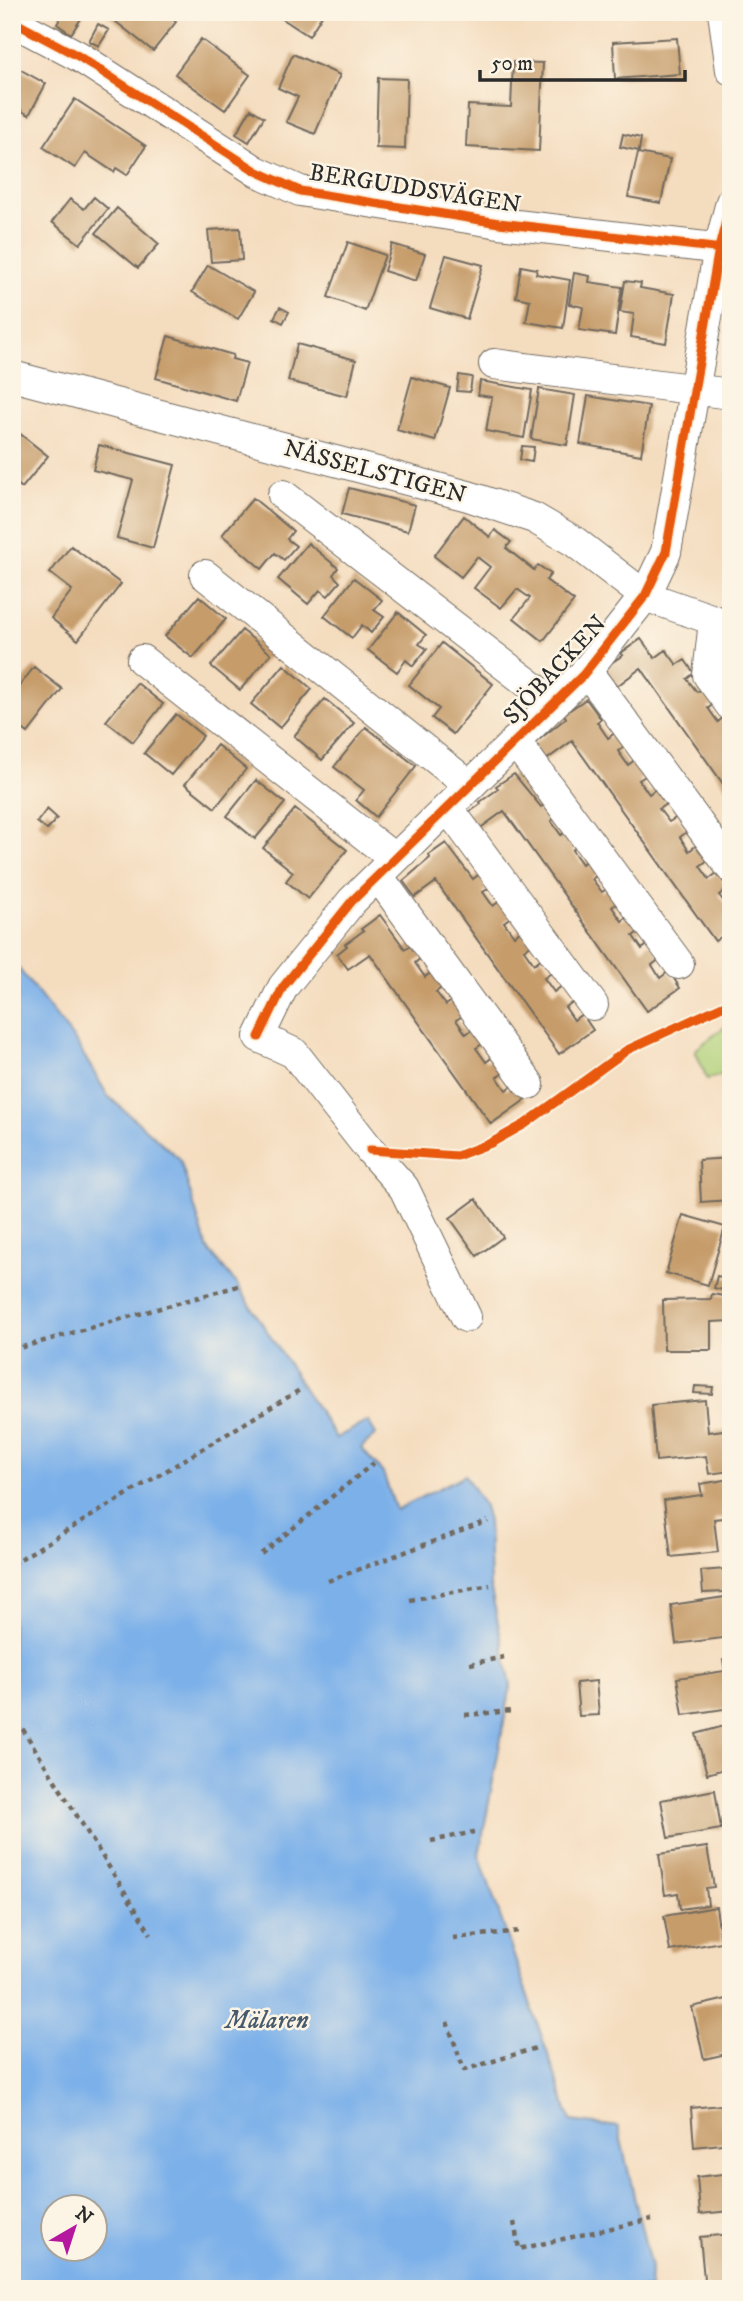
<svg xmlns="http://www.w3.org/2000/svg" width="743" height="2301" viewBox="0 0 743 2301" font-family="'IM FELL DW Pica',serif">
<rect width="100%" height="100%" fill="#fcf5e5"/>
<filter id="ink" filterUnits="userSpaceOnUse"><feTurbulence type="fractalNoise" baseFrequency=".0143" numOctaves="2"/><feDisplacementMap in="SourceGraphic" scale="14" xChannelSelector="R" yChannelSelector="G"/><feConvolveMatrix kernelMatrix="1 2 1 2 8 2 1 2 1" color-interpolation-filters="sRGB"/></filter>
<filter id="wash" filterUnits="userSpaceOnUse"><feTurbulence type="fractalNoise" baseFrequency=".00686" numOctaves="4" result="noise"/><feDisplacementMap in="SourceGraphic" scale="28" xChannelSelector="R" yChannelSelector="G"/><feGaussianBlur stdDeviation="1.57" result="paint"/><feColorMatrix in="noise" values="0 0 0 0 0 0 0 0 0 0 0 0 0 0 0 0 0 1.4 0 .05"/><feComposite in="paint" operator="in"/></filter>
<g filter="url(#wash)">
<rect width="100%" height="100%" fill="#f4dcbe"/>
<path fill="#b0d078" stroke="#6e7e52" stroke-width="2" d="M731,1022V1073L707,1079L695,1050Z"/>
<path fill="#7cb0e9" stroke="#546e8a" stroke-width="2" fill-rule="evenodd" d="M12,960L76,1042L108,1096L180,1159L207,1248L238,1286L336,1438L368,1421L376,1434L361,1448L383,1473L396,1510L465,1475L483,1504L488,1521L490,1585L511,1685L479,1855L571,2121L618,2127L651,2268L650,2289H12ZM52,2206H94V2248H52Z"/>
<g id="blocks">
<path fill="#c69c6b" d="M64,12L84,14L71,34L57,24Z
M107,12H164L176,22L153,51L106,14Z
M272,12H324L309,36Z
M98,24L109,30L99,46L89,41Z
M677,38L680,74L615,79L613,42Z
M201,39L250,75L225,110L175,74Z
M293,54L340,75L315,134L286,122L298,97L278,88Z
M513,62L543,63L539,151L466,147L468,105L511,107Z
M12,65L46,84L29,115L12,106Z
M378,78L407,79L405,149L376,148Z
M75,99L146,146L127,175L116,168L114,172L85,153L75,168L43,147Z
M251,109L264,117L249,142L236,134Z
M623,134L641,138L639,151L620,147Z
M638,153L670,159L661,203L628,197Z
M94,197L108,209L80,244L52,222L70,199L84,209Z
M117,208L159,244L138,268L96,233Z
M240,228L242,260L211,262L208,230Z
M348,242L385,255L365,311L328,297Z
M392,244L425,254L416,281L384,271Z
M446,255L483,265L467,319L430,308Z
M208,265L254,292L238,319L192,292Z
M521,266L537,269L536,274L570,280L563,328L526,322L530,300L516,297Z
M574,273L590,276L589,282L622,287L615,335L579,330L583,307L569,304Z
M625,281L641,283L640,288L674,294L666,343L631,337L634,314L620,312Z
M280,307L289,312L283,323L274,318Z
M168,336L233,355L232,359L247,363L236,401L156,378Z
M297,344L356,360L347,396L288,381Z
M459,375L472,377L470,392L457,391Z
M412,377L450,388L435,441L397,430Z
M480,381L532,390L524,438L486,431L492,397L478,395Z
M539,389L575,395L567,445L531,439Z
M588,396L649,406L641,455L580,444Z
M12,433L16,437L19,433L48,456L22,488L12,479Z
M99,445L175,465L153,548L117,538L133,480L93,470Z
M522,446L534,447L532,462L520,460Z
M349,488L415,505L408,531L342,514Z
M253,498L293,531L287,539L296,546L284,560L275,553L262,569L222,535Z
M464,516L490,537L495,530L511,542L506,548L534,570L538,565L551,574L546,580L574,601L543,641L514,618L530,598L517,589L501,608L474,588L490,567L477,557L461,577L434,556Z
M308,543L338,568L333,575L340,582L328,596L320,590L308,604L278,579Z
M71,546L121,584L78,640L51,618L72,590L50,573Z
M354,578L382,600L374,610L384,617L371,633L362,625L352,638L324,616Z
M199,596L226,619L193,658L165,636Z
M398,612L426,635L419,644L427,649L413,666L406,660L397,672L368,650Z
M242,630L271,654L240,690L211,666Z
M641,639L655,658L666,650L677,665L685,660L694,673L687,679L697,692L705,687L716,703L708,708L718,722L725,716L731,724V734L728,736L731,741V795L641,668L609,692L598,677L607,670L605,667L623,655L621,653Z
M442,643L493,684L453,734L432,718L439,709L409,685Z
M284,665L312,689L280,728L251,704Z
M34,667L62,689L28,733L12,721V696Z
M137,683L163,704L133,742L106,721Z
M325,699L354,723L322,760L294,736Z
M586,699L601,719L597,722L608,738L616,732L626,746L618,751L628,765L636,759L647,775L639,780L649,794L657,788L667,803L659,809L669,822L677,817L688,831L680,837L689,851L697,845L708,860L700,866L709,879L717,873L728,888L719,895L728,907L731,905V930L715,941L572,741L542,763L530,747L566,718L564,714Z
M176,714L203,736L171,775L144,753Z
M366,727L416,766L376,817L356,800L364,790L334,767Z
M217,745L246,769L215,808L185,784Z
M514,774L541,807L549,802L558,816L551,821L561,835L569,829L580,845L572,850L582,864L589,858L600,873L592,879L602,892L610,887L620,901L612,907L622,921L630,915L641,930L633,936L642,949L650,943L661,958L652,965L660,978L669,971L680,988L647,1011L504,811L472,834L461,818L481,804L480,802L498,789L496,786Z
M256,780L285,803L255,839L227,816Z
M47,809L57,818L47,830L37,822Z
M295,809L347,850L308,899L286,881L293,872L263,848Z
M446,843L473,879L481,873L491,887L483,892L493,906L501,900L512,916L504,922L514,936L521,930L532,944L524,950L534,964L542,958L553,972L544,978L554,992L562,986L573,1002L565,1007L574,1020L582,1014L593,1030L559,1054L436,882L415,897L403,881L430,858L429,855Z
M380,915L405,949L413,943L422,957L415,963L425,977L433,971L444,986L436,992L446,1005L453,1000L464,1015L456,1020L466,1034L474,1028L484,1043L476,1048L486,1062L494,1056L505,1072L497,1077L506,1090L514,1085L525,1100L491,1124L370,954L348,969L337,954L347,946L345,944L363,931L361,929Z
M731,1158V1200L701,1202L699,1160Z
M476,1199L503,1237L477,1256L450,1218Z
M683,1215L725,1227L708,1285L666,1273Z
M717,1276L731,1279V1292L714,1288Z
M712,1294L731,1297V1321L711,1322V1350H664L663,1300L711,1299Z
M695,1386L713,1387L712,1394L694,1393Z
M705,1400L708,1432L731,1429V1471L709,1474L706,1456L656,1461L651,1405Z
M731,1479V1517L714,1519L718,1552L671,1557L664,1500L702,1495L700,1484Z
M725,1569L726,1592L703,1593L701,1571Z
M725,1597L731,1637L676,1644L671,1605Z
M731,1659V1708L683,1715L677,1678L725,1671L723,1660Z
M596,1681L599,1715L579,1716L576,1683Z
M724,1726L731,1750V1767L707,1774L696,1734Z
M715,1790L721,1829L668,1838L661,1800Z
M707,1847L714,1887L706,1888L708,1905L680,1909L678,1893L665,1895L659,1854Z
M716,1907L721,1942L670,1951L664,1916Z
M731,1998V2053L704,2059L692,2007Z
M731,2104V2143L694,2147L691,2108Z
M731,2173V2211L700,2214L697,2177Z
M731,2234V2289H705L700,2237Z"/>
</g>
</g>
<g filter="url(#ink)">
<use href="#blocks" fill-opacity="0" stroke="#71695e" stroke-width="2"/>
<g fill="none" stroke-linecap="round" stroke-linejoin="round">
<defs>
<path id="minor" d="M723,12L731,70
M12,21L78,56L256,171L300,191L499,223L731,250
M494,364L731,394
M12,376L468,496L534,518L575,542L645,596L731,626
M283,495L554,703
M205,575L470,786
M714,621L708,675L731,706
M142,660L395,859
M586,670L731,868
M515,741L679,964
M448,808L593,1005
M378,876L529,1084
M466,1317L404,1188L370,1150L294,1053L259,1037L283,987L352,901L583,675L645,596L666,552L719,248L731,202"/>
</defs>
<use href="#minor" stroke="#71695e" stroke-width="32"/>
<path stroke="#71695e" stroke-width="4.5" stroke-dasharray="5 5" stroke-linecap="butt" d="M12,1350L238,1286
M261,1554L375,1462
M12,1564L303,1388
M328,1581L488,1521
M410,1600L490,1585
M470,1664L504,1657
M12,1712L151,1934
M465,1715L512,1711
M431,1841L474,1832
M453,1938L519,1931
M447,2022L464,2070L536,2048
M514,2222L519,2249L652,2219"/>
<use href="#minor" stroke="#fff" stroke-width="30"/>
<defs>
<path id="cycleway" d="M12,21L78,56L256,171L300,191L499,223L731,250
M259,1037L283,987L352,901L583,675L645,596L666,552L719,248L731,202
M370,1150L457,1156L491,1143L525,1124L627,1050L731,1002"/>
</defs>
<use href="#cycleway" stroke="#fcf5e5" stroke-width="13"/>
<use href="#cycleway" stroke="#e8590c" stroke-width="9"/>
</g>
</g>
<g text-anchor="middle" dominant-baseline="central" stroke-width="5" stroke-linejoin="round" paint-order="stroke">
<g font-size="24" fill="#2b2b2b" stroke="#fcf5e5">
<text transform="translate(415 189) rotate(9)">BERGUDDSVÄGEN</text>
<text transform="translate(375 472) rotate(15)">NÄSSELSTIGEN</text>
<text transform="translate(555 670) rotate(-47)">SJÖBACKEN</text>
</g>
<g font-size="26" font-style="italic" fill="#475a6e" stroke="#fcf5e5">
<text x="267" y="2020">Mälaren</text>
</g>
</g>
<rect width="743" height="2301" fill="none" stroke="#fcf5e5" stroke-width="42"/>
<g transform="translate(74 2228) rotate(39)"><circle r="33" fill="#fcf5e5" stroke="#a8a49b" stroke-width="2"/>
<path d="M0-5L12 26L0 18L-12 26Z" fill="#b5179e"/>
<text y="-10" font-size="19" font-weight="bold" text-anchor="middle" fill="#2b2b2b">N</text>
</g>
<path d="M480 70v10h205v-10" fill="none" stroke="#2b2b2b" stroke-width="3.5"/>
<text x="491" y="70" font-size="21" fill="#2b2b2b" stroke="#fcf5e5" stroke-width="5" paint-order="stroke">50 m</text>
</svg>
